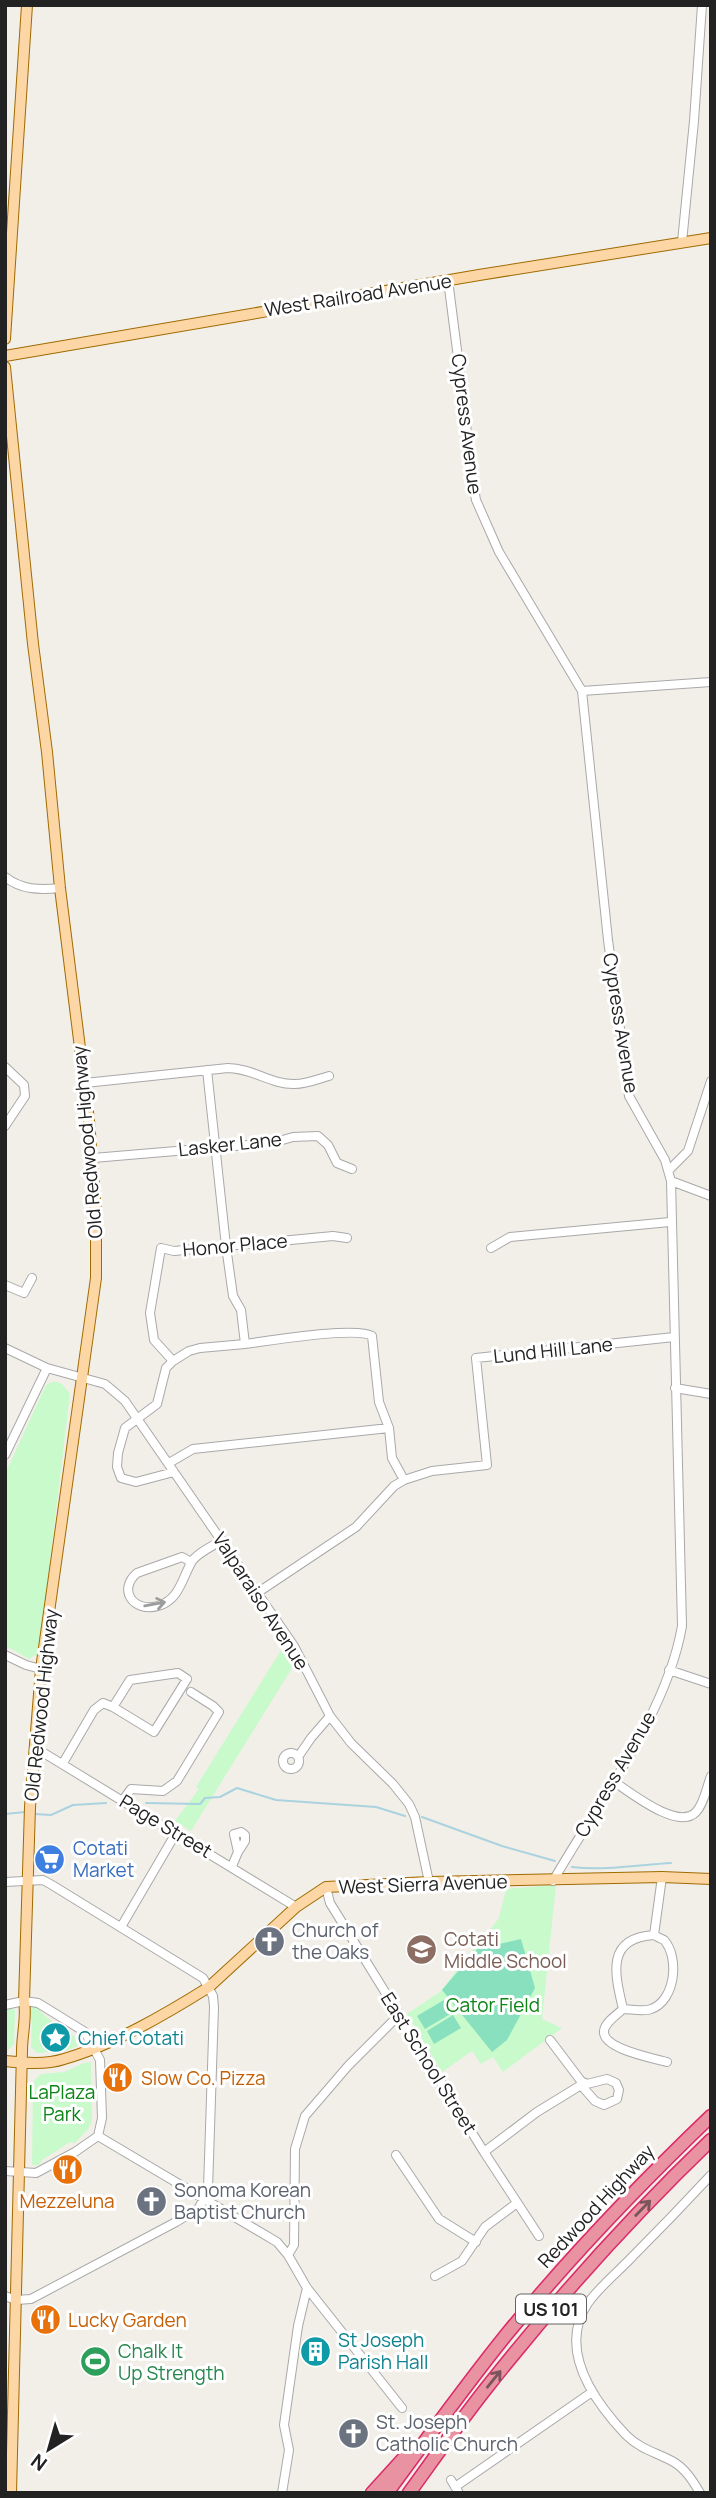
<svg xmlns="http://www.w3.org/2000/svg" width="716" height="2498" viewBox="0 0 716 2498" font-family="Manrope,sans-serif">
<rect width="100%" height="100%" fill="#f2efe9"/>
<path fill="#c8facc" d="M54,1381L62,1384L70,1394L39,1653L38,1657L35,1655L29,1659L12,1649L5,1647V1474L46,1385Z
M283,1647L294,1665L191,1831L175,1821L199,1789L196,1787Z
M556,1885L542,2019L562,2028L503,2072L493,2057L481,2064L472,2051L442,2072L407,2014L440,1992L470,1953L484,1938L499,1918L506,1889Z
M32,2006L37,2007C48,2024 76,2031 80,2045L65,2051L37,2053L31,2047L32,2021L29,2014Z
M10,2007L15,2010L14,2044L5,2053V2013Z
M91,2062L92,2120L89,2128L75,2143L70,2142L42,2160L39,2165H32L33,2082L41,2074L64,2072L84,2063Z"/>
<path fill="#88e0be" d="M521,1939L535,1988L507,2040L492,2052L442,1990L477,1949Z
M444,2000L452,2013L425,2029L417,2016Z
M453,2015L461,2028L434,2044L427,2031Z"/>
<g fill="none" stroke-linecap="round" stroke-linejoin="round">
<path stroke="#aad3df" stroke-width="2" d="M146,1803L200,1804L205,1798L220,1797L237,1788L276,1800L376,1807L405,1816
M5,1814L25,1812
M34,1814L51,1815L73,1805L106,1803
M422,1817L502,1846L555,1861
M572,1867C604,1871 638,1865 671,1863"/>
<defs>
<path id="minor" d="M682,242L694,121L702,5
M448,280L466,420L468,455L476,500L499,552L582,691L608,940L629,1096L665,1160L671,1181L682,1626C667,1714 597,1804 553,1881
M582,691L711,682
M5,877C22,890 39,890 60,888
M5,1067L24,1085L25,1096L5,1126
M207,1070L226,1246L233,1296L241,1310L245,1344C268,1341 356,1326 372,1336L379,1402L389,1428L392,1458L404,1480
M85,1083L228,1068C252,1068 272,1085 295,1084C307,1084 318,1079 329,1076
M93,1158L272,1143L293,1137L318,1136L328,1145L337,1163L352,1169
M669,1170L688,1151L711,1081
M671,1181L711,1196
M491,1248L510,1237L670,1222
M5,1285L24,1293L32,1278
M5,1348L47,1368L105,1384L125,1401L294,1646L330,1716L351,1743L393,1784L409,1804L415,1817L429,1882
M173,1361L154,1340L150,1313L161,1248L174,1251L333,1236L347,1238
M675,1388L711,1394
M5,1455L47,1368
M169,1463L193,1449L389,1428
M174,1472L136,1482L121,1478L117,1467L118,1453L125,1428L157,1404L166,1368L173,1361L189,1351L200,1348L245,1344
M191,1562L182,1557L137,1573C117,1590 134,1613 158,1606C179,1600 182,1579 191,1563C195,1554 213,1546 222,1540
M257,1593L356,1527L394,1486L404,1480L432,1471L487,1465L476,1358L674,1337
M5,1655L26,1665L41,1669
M669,1670L711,1684
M34,1747L296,1907
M283 1761a8 8 0 1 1 16 0a8 8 0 1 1-16 0Z
M298,1757L311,1738L330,1716
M63,1763L94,1710L103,1703L113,1707L130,1680L178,1673L187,1679L154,1732L113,1707
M613,1781C630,1792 678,1831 696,1812C704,1804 707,1786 711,1776
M123,1800L131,1789L163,1791L177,1781L219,1712L213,1706L191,1692
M232,1866L238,1852L234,1834L241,1832L245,1835V1841L238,1852
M5,1882L43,1880L52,1885L203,1978L213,1996L214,2007L208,2189L199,2208L176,2222L31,2299L16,2300L5,2296
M326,1887L330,1903L484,2152L539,2236
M121,1927L176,1833
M654,1935C655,1936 662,1939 664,1940C680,1958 675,2001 651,2009C644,2012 631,2009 623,2009C615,1975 605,1938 654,1935Z
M654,1935L662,1877
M5,2005L24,2001L38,2003L85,2032L100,2060L102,2118L98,2136L75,2152L36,2173L5,2171
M623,2009C617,2015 605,2022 604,2031C602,2049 653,2058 667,2062
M550,2040L581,2081V2085
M98,2136L277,2242L288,2255L307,2288L402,2408
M484,2152L537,2112L581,2085L595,2101L604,2105L617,2099L619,2090L616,2083L607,2079L587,2084L581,2081
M396,2155L439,2219L476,2242
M288,2255L294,2245L295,2149L305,2116L348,2066L399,2015
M435,2276L462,2261L485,2227L517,2203
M451,2480L459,2493
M455,2487L592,2392
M282,2493L289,2450L284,2425L298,2326L307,2288
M700,2493C693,2481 685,2468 672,2461C655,2452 640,2449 626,2435C594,2401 557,2349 588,2303C600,2286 619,2271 633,2256C659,2230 685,2203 711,2175"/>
<path id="major" d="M5,339L27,5
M5,356L479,275L711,238
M5,367L33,644L47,752L60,888L89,1120L96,1213V1278L41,1669L30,1807L24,2001C27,2018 22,2033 22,2051L11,2493
M5,2061C24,2063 46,2065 64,2059C113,2045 166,2014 209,1987L296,1907L326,1887L429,1882L662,1877L711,1879"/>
<path id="highway" d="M372,2493L412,2449
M387,2493C426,2440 465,2386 506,2335C569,2258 639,2185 711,2116
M409,2493C435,2457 461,2420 488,2386C557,2299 631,2217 711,2140"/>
</defs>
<use href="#minor" stroke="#a9a9a9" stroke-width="10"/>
<use href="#major" stroke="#a06b00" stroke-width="12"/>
<use href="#highway" stroke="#dc2a67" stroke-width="15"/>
<use href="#minor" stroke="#fff" stroke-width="8"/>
<use href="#major" stroke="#fcd6a4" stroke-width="10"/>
<use href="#highway" stroke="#e892a2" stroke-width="12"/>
</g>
<defs><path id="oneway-shaft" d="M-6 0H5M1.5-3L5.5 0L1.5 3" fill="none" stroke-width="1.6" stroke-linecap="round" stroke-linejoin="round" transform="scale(1.75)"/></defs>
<use stroke="#9c9c9c" href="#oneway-shaft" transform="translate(155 1604) rotate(-10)"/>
<g stroke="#7b545c">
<use href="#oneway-shaft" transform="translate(643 2208) rotate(-46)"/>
<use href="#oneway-shaft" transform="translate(494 2379) rotate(-51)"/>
</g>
<defs>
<symbol id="supermarket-disc" viewBox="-11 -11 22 22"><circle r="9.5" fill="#3f7fe0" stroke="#fff"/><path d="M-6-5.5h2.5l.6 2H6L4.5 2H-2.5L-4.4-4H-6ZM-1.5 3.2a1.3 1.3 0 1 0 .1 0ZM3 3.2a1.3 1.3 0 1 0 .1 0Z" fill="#fff"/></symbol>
<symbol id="church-disc" viewBox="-11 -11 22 22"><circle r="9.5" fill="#6b7280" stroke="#fff"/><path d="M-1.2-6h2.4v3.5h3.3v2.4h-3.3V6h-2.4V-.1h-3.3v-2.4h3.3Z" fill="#fff"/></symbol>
<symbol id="school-disc" viewBox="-11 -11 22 22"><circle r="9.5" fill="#8d6e63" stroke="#fff"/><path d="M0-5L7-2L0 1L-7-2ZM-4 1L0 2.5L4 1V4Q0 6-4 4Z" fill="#fff"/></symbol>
<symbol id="sight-disc" viewBox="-11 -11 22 22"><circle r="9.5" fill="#0f9aa8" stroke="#fff"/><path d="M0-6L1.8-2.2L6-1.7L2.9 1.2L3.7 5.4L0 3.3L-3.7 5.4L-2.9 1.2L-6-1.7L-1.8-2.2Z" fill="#fff"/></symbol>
<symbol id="restaurant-disc" viewBox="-11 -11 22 22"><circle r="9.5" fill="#e8710a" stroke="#fff"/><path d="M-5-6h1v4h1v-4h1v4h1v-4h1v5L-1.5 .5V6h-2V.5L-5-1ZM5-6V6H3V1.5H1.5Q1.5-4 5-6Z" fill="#fff"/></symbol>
<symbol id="building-disc" viewBox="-11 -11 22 22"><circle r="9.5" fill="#0f9aa8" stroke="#fff"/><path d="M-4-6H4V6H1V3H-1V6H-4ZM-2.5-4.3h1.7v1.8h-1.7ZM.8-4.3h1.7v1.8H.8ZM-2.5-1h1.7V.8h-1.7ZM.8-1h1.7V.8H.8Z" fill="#fff"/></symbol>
<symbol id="stadium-disc" viewBox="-11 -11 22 22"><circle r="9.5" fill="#2e9e5b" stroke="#fff"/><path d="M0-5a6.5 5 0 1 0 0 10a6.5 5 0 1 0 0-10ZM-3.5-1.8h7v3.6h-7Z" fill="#fff"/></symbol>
</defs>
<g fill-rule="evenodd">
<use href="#supermarket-disc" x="32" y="1842" width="35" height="35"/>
<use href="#church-disc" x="252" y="1924" width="35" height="35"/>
<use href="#school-disc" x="404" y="1932" width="35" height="35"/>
<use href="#sight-disc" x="38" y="2020" width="35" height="35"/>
<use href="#restaurant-disc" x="100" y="2060" width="35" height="35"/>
<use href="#restaurant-disc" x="50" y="2152" width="35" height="35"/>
<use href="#church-disc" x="134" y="2184" width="35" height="35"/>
<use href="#restaurant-disc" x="28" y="2302" width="35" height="35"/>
<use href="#building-disc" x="298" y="2334" width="35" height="35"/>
<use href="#stadium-disc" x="78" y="2344" width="35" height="35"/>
<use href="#church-disc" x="336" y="2416" width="35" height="35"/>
</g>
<g text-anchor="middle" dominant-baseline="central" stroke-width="6" stroke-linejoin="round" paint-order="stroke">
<rect fill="#fff" stroke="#646464" stroke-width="2" x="516" y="2294.5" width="70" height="29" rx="5"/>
<g font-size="18" font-weight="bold" fill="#222">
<text x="551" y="2309">US 101</text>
</g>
<g font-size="19" fill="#222" stroke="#fff">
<text transform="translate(358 295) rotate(-9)">West Railroad Avenue</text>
<text transform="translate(467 424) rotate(83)">Cypress Avenue</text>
<text transform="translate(621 1023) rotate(81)">Cypress Avenue</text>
<text transform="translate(87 1142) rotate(-95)">Old Redwood Highway</text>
<text transform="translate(230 1144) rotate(-6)">Lasker Lane</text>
<text transform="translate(235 1245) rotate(-5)">Honor Place</text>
<text transform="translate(553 1350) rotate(-6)">Lund Hill Lane</text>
<text transform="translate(261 1601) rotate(57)">Valparaiso Avenue</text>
<text transform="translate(41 1705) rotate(-84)">Old Redwood Highway</text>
<text transform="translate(615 1774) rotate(-60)">Cypress Avenue</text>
<text transform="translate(166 1826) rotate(31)">Page Street</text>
<text transform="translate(423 1884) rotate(-2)">West Sierra Avenue</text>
<text transform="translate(429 2063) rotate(58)">East School Street</text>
<text transform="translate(596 2206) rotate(-47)">Redwood Highway</text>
</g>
<g font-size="19" fill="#366cbe" stroke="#fff" text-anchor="start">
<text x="73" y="1848">Cotati<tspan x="73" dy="22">Market</tspan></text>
</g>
<g font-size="19" fill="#5b616d" stroke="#fff" text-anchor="start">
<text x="292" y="1930">Church of<tspan x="292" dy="22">the Oaks</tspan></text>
<text x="174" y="2190">Sonoma Korean<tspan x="174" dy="22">Baptist Church</tspan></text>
<text x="376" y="2422">St. Joseph<tspan x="376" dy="22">Catholic Church</tspan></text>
</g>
<g font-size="19" fill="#785e54" stroke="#fff" text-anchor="start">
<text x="444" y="1939">Cotati<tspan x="444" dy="22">Middle School</tspan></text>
</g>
<g font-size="19" fill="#0c8416" stroke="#fff">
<text x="493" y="2005">Cator Field</text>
<text x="62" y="2092">LaPlaza<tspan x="62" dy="22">Park</tspan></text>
</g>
<g font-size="19" fill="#0d838f" stroke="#fff" text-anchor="start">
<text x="78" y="2038">Chief Cotati</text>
<text x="338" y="2340">St Joseph<tspan x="338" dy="22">Parish Hall</tspan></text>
</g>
<g font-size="19" fill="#c56008" stroke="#fff" text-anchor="start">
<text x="141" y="2078">Slow Co. Pizza</text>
<text x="67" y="2201" text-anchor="middle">Mezzeluna</text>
<text x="68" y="2320">Lucky Garden</text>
</g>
<g font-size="19" fill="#27864d" stroke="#fff" text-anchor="start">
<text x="118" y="2351">Chalk It<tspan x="118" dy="22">Up Strength</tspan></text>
</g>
</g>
<rect width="716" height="2498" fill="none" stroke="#222222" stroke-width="14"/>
<g transform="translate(49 2449) rotate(217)" stroke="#ffffff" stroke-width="5" paint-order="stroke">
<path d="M0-5L12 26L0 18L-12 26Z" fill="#222222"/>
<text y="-10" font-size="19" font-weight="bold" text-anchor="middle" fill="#222222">N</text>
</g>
</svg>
